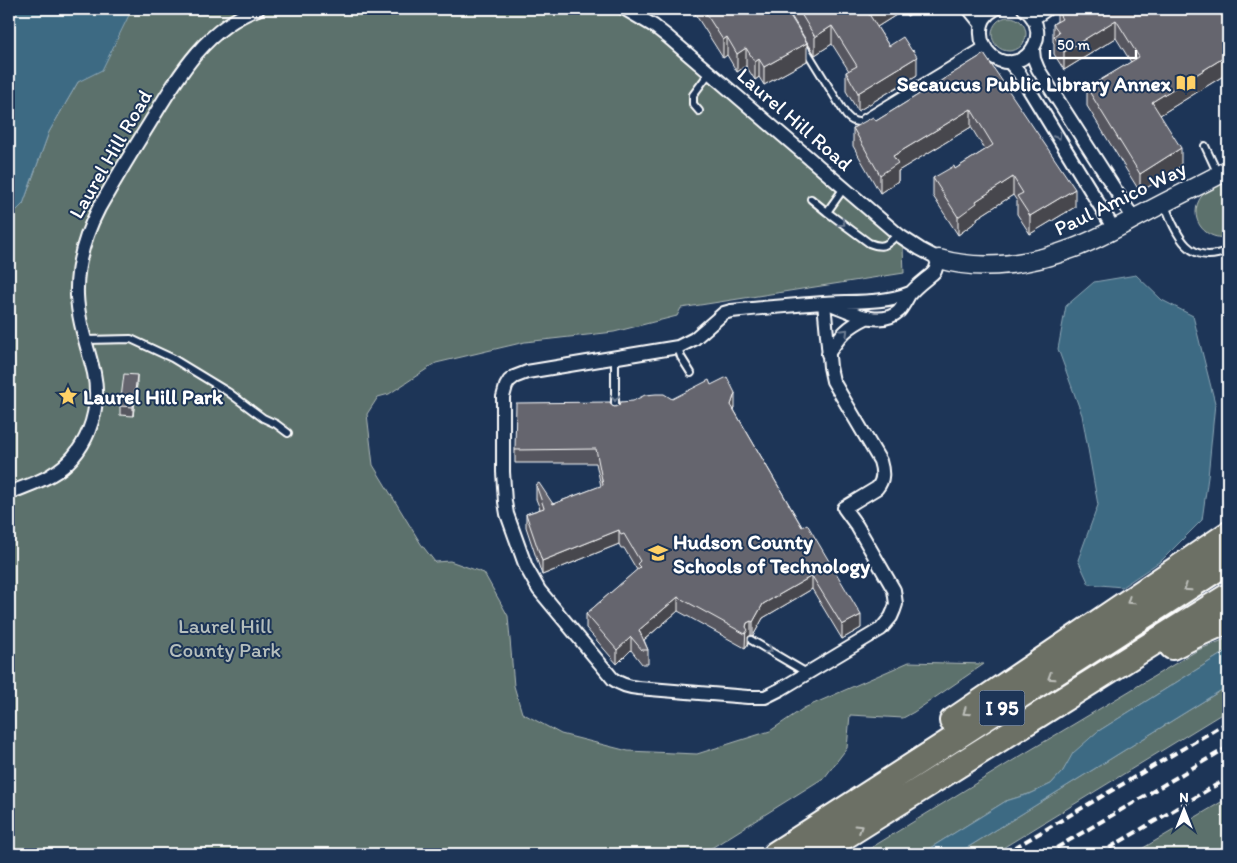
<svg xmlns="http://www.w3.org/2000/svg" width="1237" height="863" viewBox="0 0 1237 863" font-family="Itim,sans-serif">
<rect width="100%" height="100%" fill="#1d3557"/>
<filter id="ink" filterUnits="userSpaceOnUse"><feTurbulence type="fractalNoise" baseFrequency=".02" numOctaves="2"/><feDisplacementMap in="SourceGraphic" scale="10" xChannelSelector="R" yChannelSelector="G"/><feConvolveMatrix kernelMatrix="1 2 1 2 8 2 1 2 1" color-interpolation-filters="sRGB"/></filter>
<g filter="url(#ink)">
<path fill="#5c716c" stroke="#aeb8b6" d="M130,9H637L903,248L904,273L681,308L677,316L614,332L525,342L436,363L389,394L378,397L367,414L373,465L421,544L435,562L450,561L484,573L508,616L514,686L522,713L561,734L628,751L697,754L770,731L804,708L909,662L984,664L914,712L903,718L850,715L847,748L825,777L702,854H9V218L23,204L49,132L78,82Z
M992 34a17 17 0 1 1 34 0a17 17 0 1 1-34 0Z
M1228,181V237C1212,240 1196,229 1196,212C1196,207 1198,201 1201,197C1207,189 1220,186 1228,181Z
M1228,638V650L1097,732L1074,753L1063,771L1051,784L1032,793L1006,801L930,848L922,854H861L1012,761L1198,650Z
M1228,686V710L993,854H957Z
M1228,798V854H1133Z"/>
<path fill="#3e6a83" stroke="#8ba6b5" d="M9,9H132L102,70L78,82L49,132L23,204L9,218Z
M1136,275L1162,300L1193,316L1215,403L1208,477L1202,520L1162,560L1122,587L1089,584L1078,560L1098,505L1082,415L1058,349L1066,306L1094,282Z
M1228,650V686L957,854H922L930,848L1006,801L1032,793L1051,784L1063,771L1073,753L1097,732Z"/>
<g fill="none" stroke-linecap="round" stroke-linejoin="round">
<defs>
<path id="lane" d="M803,45L846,115C852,122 857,123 865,121
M699,111L693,104V95L710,72
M1205,146L1218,174
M844,188L827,212L869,243C884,249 887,245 898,234
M811,199L827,212
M1165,205C1176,234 1190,268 1228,250
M85,340L131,339L172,358L228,392L263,418L276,424L288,433
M678,347L681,357L691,373
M615,357V414
M751,640L807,673"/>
<path id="street" d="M625,9L654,26L668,37L900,236L920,249L939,259L935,271L932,274C925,280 915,287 909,295C906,300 903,306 899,311C881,328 851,312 833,305
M969,9L982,25
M995,9C986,14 980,23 981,34C981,43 985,49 991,55C1019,80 1058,35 1024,9
M1034,18L1047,9
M1033,50L1034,59L1038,69L1134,219
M1009,62L1019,73L1114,229
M865,121L985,48
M824,303L830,367L833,381L880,461C883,471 884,480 877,488L844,508L857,526L894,590L896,604L894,610L891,617L881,629L781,689L765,697H748L638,688C628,687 621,685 613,679L539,590L526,567L507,514L505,502L503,472V397L506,386L509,381L514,377L527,372L678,347L694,339L724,313L731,311C762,308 792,305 823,303C851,301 883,304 910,293
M828,354C841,334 847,327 868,317
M9,493C23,487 38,483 51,475C86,455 102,412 94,373C88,348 78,322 77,295C76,265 85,235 99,208C115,180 131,153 148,126C176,80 204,28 258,9"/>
<path id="secondary" d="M939,259C983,272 1032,264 1074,248C1098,239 1120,226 1143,214C1171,199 1200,185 1228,170"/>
<path id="highway" d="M1172,647L1196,635L1228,621
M952,721L1228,534
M775,854L1228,562
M817,854L1228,596"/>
</defs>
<use href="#lane" stroke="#fff" stroke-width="10"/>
<use href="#street" stroke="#fff" stroke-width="16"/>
<use href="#secondary" stroke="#fff" stroke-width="21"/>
<use href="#highway" stroke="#fff" stroke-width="28"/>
<use href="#lane" stroke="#1d3557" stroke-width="6"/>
<use href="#street" stroke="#1d3557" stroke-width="12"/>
<use href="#secondary" stroke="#1d3557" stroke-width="18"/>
<use href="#highway" stroke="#6c7065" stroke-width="24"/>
<path stroke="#fff" stroke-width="4" stroke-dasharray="8 4" stroke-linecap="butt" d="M1004,854L1228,722
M1046,854L1228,747
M1099,854L1228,778"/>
</g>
<path fill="#57575f" stroke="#fff" d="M692,9H786L807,61L764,85L759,77L755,80L746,66L737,72L727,55L723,58Z
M787,9H920L907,16L904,10L877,27L889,46L917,75L858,111L846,91V72L849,71L832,44L815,55Z
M1228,9V73L1160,115L1181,166L1140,192L1087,106V88L1131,62L1116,38L1064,70L1054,54V43L1053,42V24L1057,21V11Z
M984,54L1075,207L1030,234L1017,214V201L1013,195L977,218V221L958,235L933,196V178L955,169L985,150L971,127L898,171V181L880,193L853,146V128L876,121Z
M137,384L133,416L120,415V406Z
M711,385L735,407L734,410L861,628L842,639L812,589L763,618L753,636L751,635L748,637V644L745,648L678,611L644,640L648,650V664H642L631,650L617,664L586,628V614L637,570L624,548H621L619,544L542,575L526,527V514L540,509L536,499V485L553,504L601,486L596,463H515V450L612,406L615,407L672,399Z"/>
<path fill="#47474d" stroke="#fff" d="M878,9H904V10L869,32V14Z
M907,9H920L907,16Z
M1116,20V38L1064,70V52Z
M832,26V44L815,55V37Z
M727,37V55L723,58V40Z
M807,43V61L764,85V67Z
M746,48V66L737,72V54Z
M1228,55V73L1152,120V102Z
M917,57V75L858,111V93Z
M759,59V77L755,80V62Z
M971,109V127L898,171V181L880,193V175L893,156Z
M1181,148V166L1140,192V174Z
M1013,177V195L977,218V221L958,235V217L976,201Z
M1075,189V207L1030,234V216Z
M137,375V384L133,416V407Z
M735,393V407L731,418V405Z
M619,530V544L542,575V561Z
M812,576V589L763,618L753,636V622L763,604Z
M678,597V611L639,644V630Z
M861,615V628L842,639V625Z
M751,621V635L748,637V644L745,648L746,627L747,623Z
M631,637V650L617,664V650Z"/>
<path fill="#65656e" stroke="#fff" d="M703,9H786L807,43L764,67L759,59L755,62L746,48L737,54L727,37L723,40Z
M798,9H878L869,14L889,46L903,37L912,51L913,50L917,57L858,93L846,72L857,66L832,26L815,37Z
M1061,9H1228V55L1152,102L1181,148L1140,174L1087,88L1139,57L1116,20L1064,52L1054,36L1059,32L1053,24L1062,19L1057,11Z
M984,54L1075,189L1030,216L1017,196L1023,193L1013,177L976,201L977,203L958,217L933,178L954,166L955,169L993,145L971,109L893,156L898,163L880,175L853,128L873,117L876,121Z
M124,374L137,375L133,407L120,406Z
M727,377L735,393L731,405L802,527L807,524L861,615L842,625L812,576L763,604L753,622L751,621L747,623L746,627L748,630L745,634L678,597L639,630L648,650H642L631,637L617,650L586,614L640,567L637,564L640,561L624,534L621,535L619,530L542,561L526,514L544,508L536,485L539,483L553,504L603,485L596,449L515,450L516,403L610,402L612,406L615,407L619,405L620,402L633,401L645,395L656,394H664L672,399L709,380L711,385Z"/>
<defs><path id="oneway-chevron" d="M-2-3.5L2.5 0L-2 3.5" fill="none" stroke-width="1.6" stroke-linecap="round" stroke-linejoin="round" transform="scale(1.25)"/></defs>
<g stroke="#6c7c92">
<use href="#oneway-chevron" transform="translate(1058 136) rotate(58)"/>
<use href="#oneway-chevron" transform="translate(842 223) rotate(36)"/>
<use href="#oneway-chevron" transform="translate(845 332) rotate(-45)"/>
<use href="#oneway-chevron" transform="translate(615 398) rotate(90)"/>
<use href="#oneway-chevron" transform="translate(769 650) rotate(31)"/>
</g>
<g stroke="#bdbfba">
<use href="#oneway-chevron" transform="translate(1187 588) rotate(147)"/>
<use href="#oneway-chevron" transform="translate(1130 601) rotate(146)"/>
<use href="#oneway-chevron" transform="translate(1051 677) rotate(147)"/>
<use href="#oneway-chevron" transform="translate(966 712) rotate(146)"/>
<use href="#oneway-chevron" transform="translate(859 828) rotate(-32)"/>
</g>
</g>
<defs>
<symbol id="library-bare" viewBox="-9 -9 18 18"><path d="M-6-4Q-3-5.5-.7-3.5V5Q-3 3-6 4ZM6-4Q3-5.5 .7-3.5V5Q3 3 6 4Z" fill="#ffd166" stroke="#1d3557" stroke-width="2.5" paint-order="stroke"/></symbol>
<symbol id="sight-bare" viewBox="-9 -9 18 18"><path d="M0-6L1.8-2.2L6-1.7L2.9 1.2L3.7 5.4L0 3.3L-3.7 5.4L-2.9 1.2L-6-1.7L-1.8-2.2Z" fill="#ffd166" stroke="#1d3557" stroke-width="2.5" paint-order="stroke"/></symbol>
<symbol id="school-bare" viewBox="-9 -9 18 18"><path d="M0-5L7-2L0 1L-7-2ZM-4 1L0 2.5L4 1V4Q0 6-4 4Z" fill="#ffd166" stroke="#1d3557" stroke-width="2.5" paint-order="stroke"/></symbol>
</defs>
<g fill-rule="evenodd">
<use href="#library-bare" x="1172" y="69" width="28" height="28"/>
<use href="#sight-bare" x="54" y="382" width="28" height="28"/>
<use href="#school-bare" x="644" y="539" width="28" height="28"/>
</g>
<g text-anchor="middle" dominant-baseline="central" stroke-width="4" stroke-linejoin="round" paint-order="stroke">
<rect fill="#1d3557" stroke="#bbc2cd" stroke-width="1" x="979.5" y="690.5" width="45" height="35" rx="4"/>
<g font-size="20" font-weight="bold" fill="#fff">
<text x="1002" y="708">I 95</text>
</g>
<g font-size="21" font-weight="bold" fill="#fff" stroke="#1d3557" text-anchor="start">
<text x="1171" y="83" text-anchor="end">Secaucus Public Library Annex</text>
<text x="83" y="396">Laurel Hill Park</text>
<text x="673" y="541">Hudson County<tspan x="673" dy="24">Schools of Technology</tspan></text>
</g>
<g font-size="21" fill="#fff" stroke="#1d3557">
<text transform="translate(795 119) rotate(41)">Laurel Hill Road</text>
<text transform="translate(110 154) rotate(-60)">Laurel Hill Road</text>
<text transform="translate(1120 198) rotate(-26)">Paul Amico Way</text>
</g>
<g font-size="21" fill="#b6bfbd" stroke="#1d3557">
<text x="225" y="625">Laurel Hill<tspan x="225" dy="24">County Park</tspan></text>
</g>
</g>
<rect width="1237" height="863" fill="none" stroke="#1d3557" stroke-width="30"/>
<rect x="15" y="15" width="1207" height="833" fill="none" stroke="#fff" stroke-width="2" filter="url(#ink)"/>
<g transform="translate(1184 810)" stroke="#1d3557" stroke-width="4" paint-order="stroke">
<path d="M0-4L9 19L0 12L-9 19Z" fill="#ffffff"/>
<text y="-8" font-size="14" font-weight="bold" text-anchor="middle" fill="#ffffff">N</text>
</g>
<path d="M1050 50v8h86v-8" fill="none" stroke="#ffffff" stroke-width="2.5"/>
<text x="1057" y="50" font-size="15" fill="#ffffff" stroke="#1d3557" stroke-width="4" paint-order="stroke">50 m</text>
</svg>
